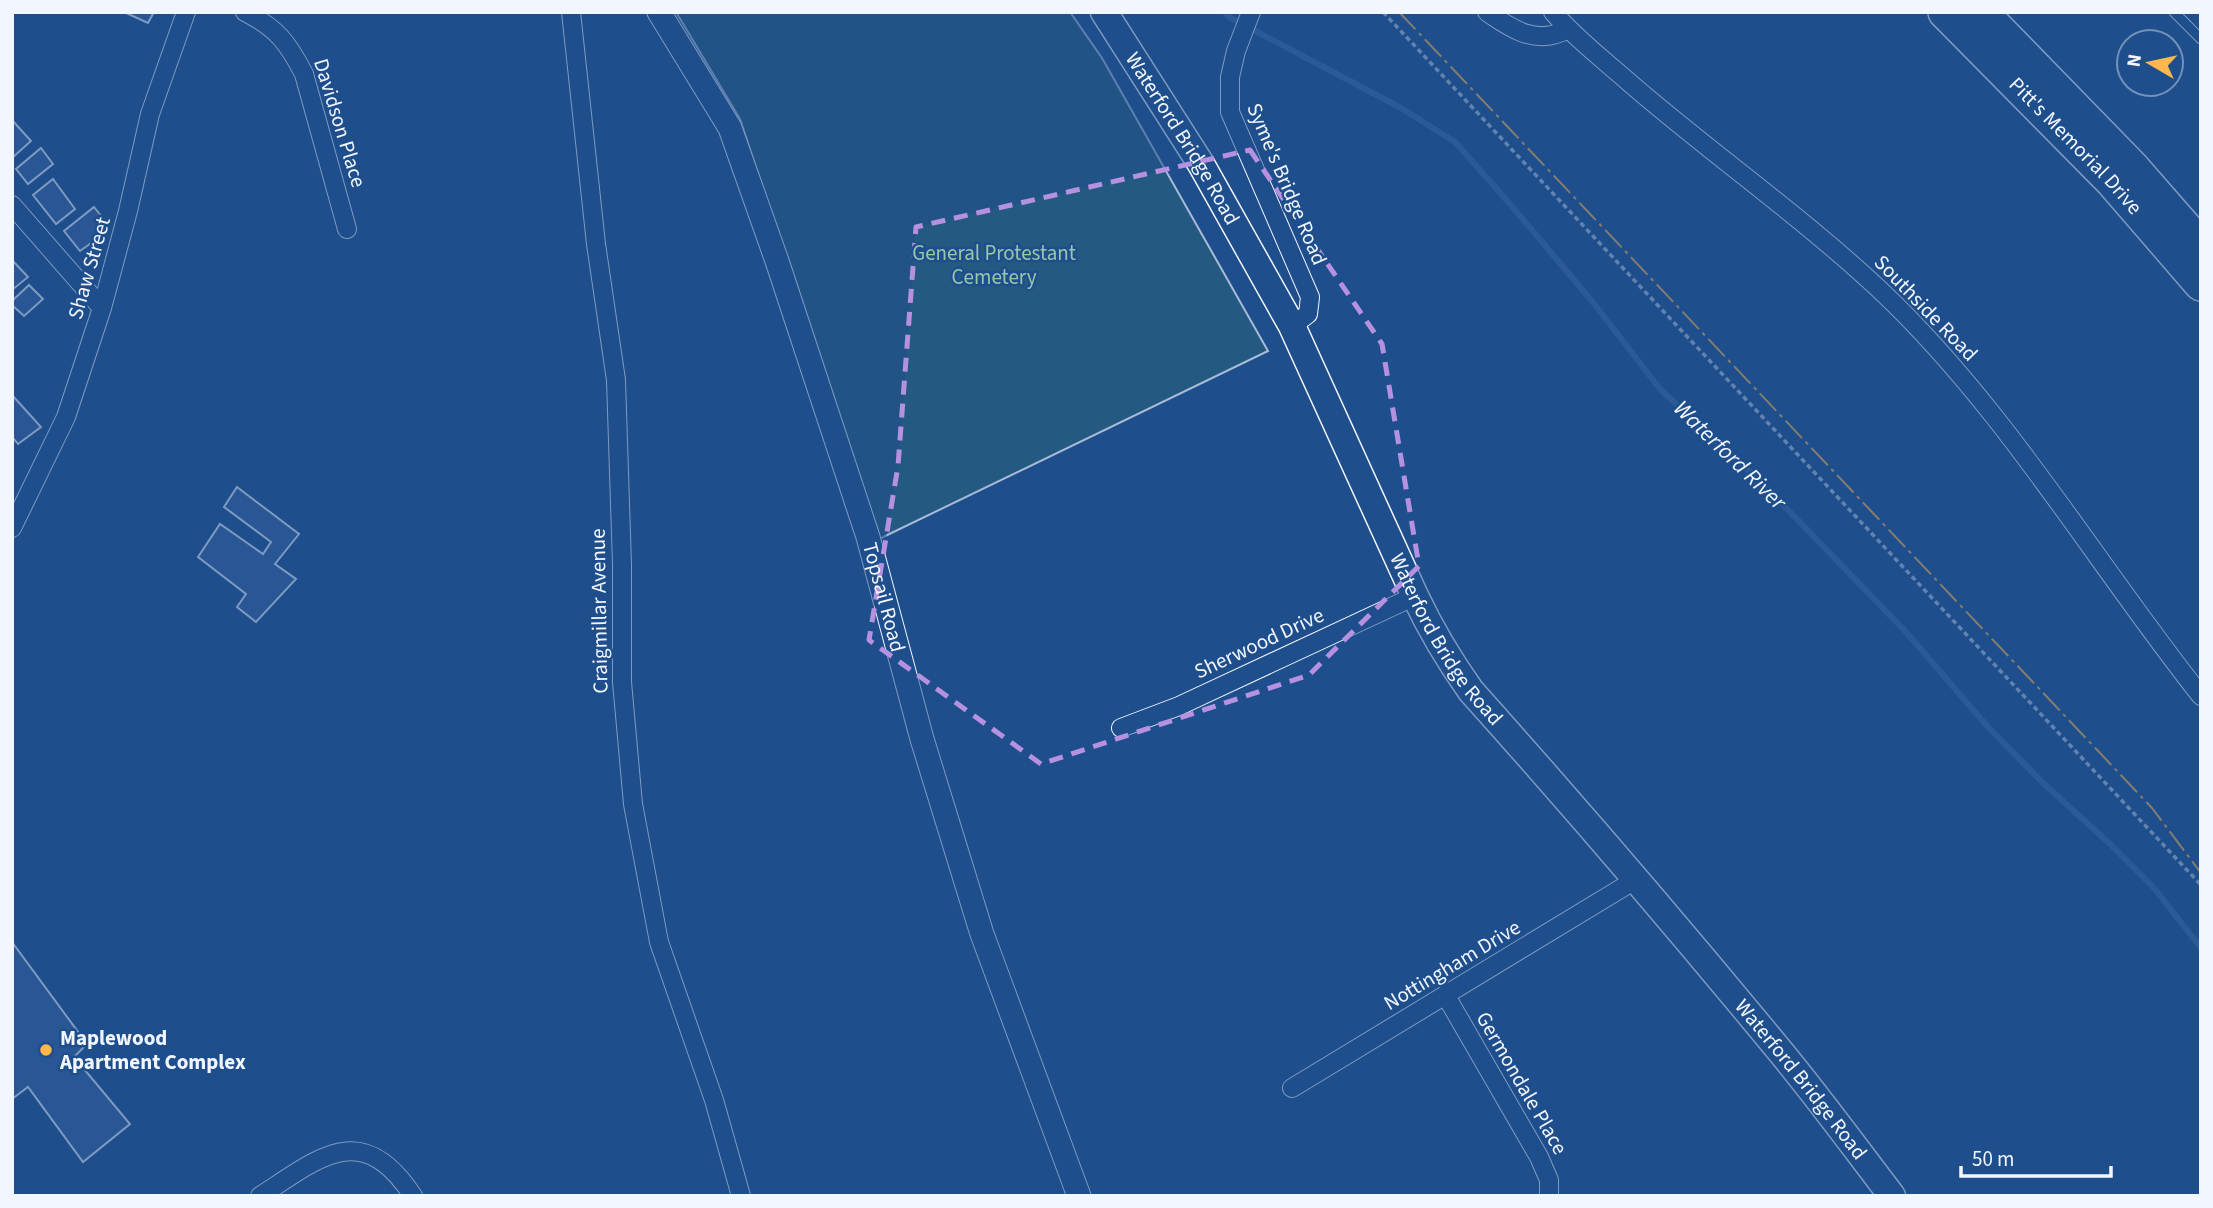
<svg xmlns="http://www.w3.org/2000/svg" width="2213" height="1208" viewBox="0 0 2213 1208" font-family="'Source Sans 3',sans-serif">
<rect width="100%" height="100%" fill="#1f4e8c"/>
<path fill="#245a82" stroke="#a8bbd7" stroke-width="2" d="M676,12H1070L1102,58L1268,351L879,539L740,119Z"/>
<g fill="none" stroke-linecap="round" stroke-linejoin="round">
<path stroke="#3b69a3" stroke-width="6" d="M1225,12L1229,17L1401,108L1455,142L1510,204L1592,301L1660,389L1763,484L1906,632L1987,726L2042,782L2110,844L2154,888L2201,948"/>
</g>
<path fill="#3563a3" stroke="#f2f6ff" stroke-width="2" d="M124,12H154L148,23Z
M12,120L31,141L12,158Z
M41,148L53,164L28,184L16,169Z
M53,179L75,209L56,224L33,195Z
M94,207L106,222L96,230L101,236L80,251L64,231Z
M12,260L28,277L12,290Z
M29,285L43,299L24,316L12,305V301Z
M12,395L41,427L18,444L12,437Z
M237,487L299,534L275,564L296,579L256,622L237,607L246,594L198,557L220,524L263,554L271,542L224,507Z
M12,942L87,1044L74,1057L130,1124L83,1162L28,1087L12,1099Z"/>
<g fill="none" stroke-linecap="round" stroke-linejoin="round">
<defs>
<path id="service" d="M2174,12L2201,39"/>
<path id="minor" d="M245,12C277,28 288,43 304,74L347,229
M571,12L596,244L616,380L622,565V682L633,804L659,942L714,1100L741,1196
M1251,12L1236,51L1230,77V112L1310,297L1308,314L1292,326
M1487,12C1513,30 1537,46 1568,29
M1553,12C1576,39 1604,60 1631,84C1712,154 1801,216 1880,290C2006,409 2094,561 2201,696
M12,205L102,308
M12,528L66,417L102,308L128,211L150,114L186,12
M1121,728L1179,706L1415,596
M1446,996L1539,1157L1549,1180V1196
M1292,1088L1635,880
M260,1196C319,1158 362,1118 413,1196"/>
<g id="tertiary">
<path id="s1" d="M659,12L730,128L777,261L868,537L922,739L982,934L1079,1196"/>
</g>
<g id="secondary">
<path id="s2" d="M1104,12L1201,164L1292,326L1415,596C1431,630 1449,660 1471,691C1575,807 1676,925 1775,1045C1816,1094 1853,1145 1892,1196"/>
</g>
<g id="motorway">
<path id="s3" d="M1945,12L2112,181L2201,284"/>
<path d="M1981,12L2133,168L2201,246"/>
</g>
</defs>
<use href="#service" stroke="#f2f6ff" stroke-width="11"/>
<use href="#minor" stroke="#f2f6ff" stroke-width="20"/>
<use href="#tertiary" stroke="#f2f6ff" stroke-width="25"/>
<use href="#secondary" stroke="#f2f6ff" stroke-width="29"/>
<use href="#motorway" stroke="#f2f6ff" stroke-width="36"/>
<path stroke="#b3c4dc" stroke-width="3.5" stroke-dasharray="5 3.5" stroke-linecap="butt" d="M1383,12L2201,885"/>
<use href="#service" stroke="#1f4e8c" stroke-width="9"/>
<use href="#minor" stroke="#1f4e8c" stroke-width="18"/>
<use href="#tertiary" stroke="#1f4e8c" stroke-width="23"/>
<use href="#secondary" stroke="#1f4e8c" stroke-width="26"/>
<use href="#motorway" stroke="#1f4e8c" stroke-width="33"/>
<path stroke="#ffb74d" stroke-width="2" stroke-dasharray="24 5 3.5 5" stroke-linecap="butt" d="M1399,12L2152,808L2201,873"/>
</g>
<path d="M0 0H2213V1208H0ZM1250,150L1382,344L1419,566L1309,675L1041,764L869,640L898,466L916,227Z" fill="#1f4e8c" fill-opacity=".55" fill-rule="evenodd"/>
<path fill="none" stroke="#b691df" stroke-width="5" stroke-dasharray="14 9" stroke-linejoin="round" d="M1250,150L1382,344L1419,566L1309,675L1041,764L869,640L898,466L916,227Z"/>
<circle fill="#ffb74d" stroke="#1f4e8c" stroke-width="2.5" cx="46" cy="1050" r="7"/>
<g text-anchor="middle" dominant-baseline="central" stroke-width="5" stroke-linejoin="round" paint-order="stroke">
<g font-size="21" fill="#f2f6ff" stroke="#1f4e8c">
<text transform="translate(340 123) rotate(73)">Davidson Place</text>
<text stroke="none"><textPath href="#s2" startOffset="149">Waterford Bridge Road</textPath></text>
<text stroke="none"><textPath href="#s3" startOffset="187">Pitt's Memorial Drive</textPath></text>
<text transform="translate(1287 184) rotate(67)">Syme's Bridge Road</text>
<text transform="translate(89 268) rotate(-74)">Shaw Street</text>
<text transform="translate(1926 308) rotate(46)">Southside Road</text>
<text stroke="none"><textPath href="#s1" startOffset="630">Topsail Road</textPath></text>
<text transform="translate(599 611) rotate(-91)">Craigmillar Avenue</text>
<text stroke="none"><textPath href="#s2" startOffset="716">Waterford Bridge Road</textPath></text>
<text transform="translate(1259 643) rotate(-25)">Sherwood Drive</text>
<text transform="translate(1452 965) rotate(-31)">Nottingham Drive</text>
<text stroke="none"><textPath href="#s2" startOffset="1283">Waterford Bridge Road</textPath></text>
<text transform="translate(1522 1083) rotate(60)">Germondale Place</text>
</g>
<g font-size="21" fill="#97c8a6" stroke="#1f4e8c">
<text x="994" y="253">General Protestant<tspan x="994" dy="24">Cemetery</tspan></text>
</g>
<g font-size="21" font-weight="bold" fill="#f2f6ff" stroke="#1f4e8c" text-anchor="start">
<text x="60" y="1038">Maplewood<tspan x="60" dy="24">Apartment Complex</tspan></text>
</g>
<g font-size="23" font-style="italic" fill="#f2f6ff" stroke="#1f4e8c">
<text transform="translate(1730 455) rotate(44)">Waterford River</text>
</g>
</g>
<rect width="2213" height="1208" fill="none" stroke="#f2f6ff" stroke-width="28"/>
<g transform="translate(2150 63) rotate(279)"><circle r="33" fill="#1f4e8c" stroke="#7391ba" stroke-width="2"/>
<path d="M0-5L12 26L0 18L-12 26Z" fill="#ffb74d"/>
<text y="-10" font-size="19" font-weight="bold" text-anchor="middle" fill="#f2f6ff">N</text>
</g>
<path d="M1961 1166v10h150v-10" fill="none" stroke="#f2f6ff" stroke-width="3.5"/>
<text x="1972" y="1166" font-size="21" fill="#f2f6ff" stroke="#1f4e8c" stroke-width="5" paint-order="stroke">50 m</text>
</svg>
